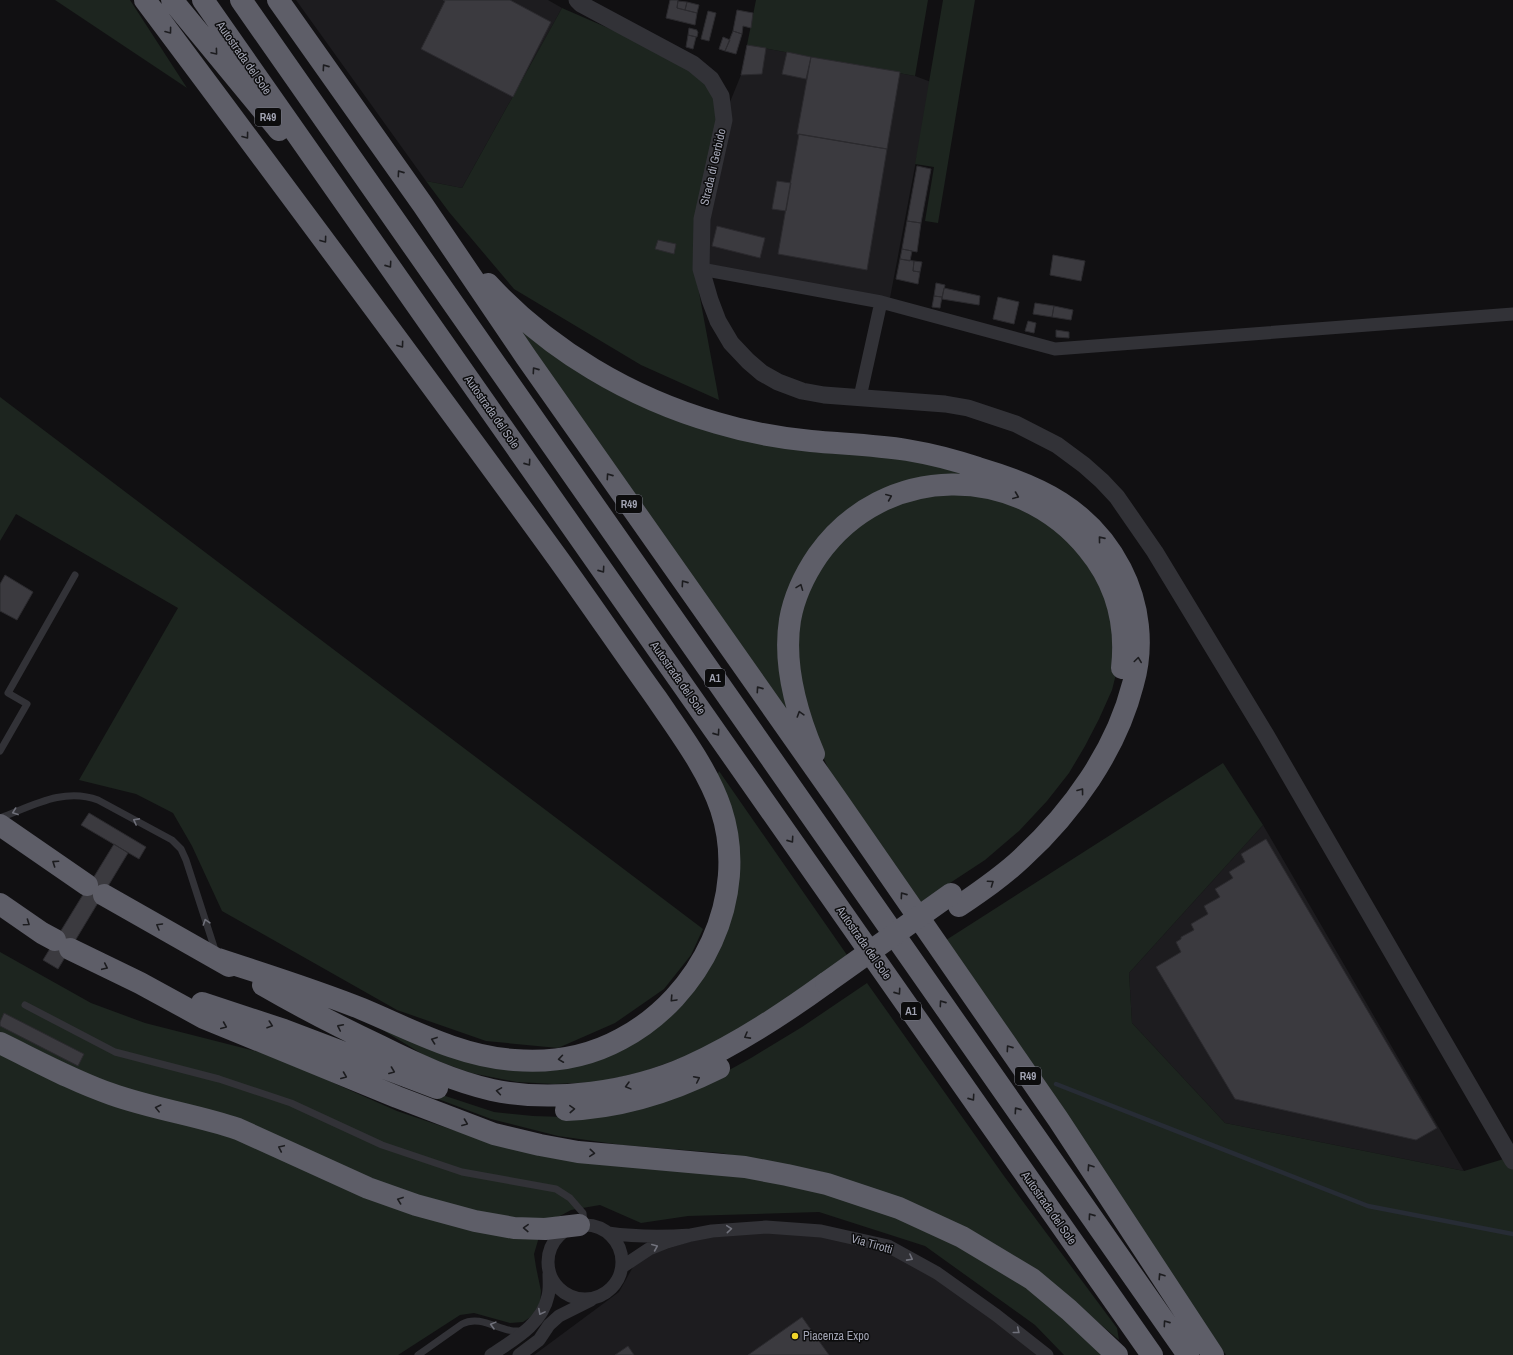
<svg xmlns="http://www.w3.org/2000/svg" width="1513" height="1355" viewBox="0 0 1513 1355" font-family="'Archivo Narrow',sans-serif">
<rect width="100%" height="100%" fill="#111012"/>
<path fill="#1d1c1f" d="M296,0H548L562,8L462,188L426,181Z
M747,45L915,76L931,82L890,298L695,271L723,119L741,75Z
M1263,825L1464,1171L1225,1123L1132,1023L1129,973Z
M798,1227L887,1248L999,1313L1044,1355H534L619,1292L638,1258L714,1234Z"/>
<path fill="#1d251f" d="M55,0H130L187,88Z
M756,0H928L915,76L747,45Z
M943,0H975L938,223L925,221L934,167L915,164Z
M562,8L693,65L720,94L695,271L719,400L641,365L514,289L449,212L426,181L462,188Z
M521,330L606,384L840,448L992,476L915,480L804,562L788,717L519,331Z
M0,397L703,929L691,955L664,989L615,1023L558,1048L486,1041L397,1010L222,911L192,846L173,813L136,794L79,780L178,608L16,514L0,541Z
M992,494L1067,535L1107,594L1118,666L1112,690L1099,719L1085,746L1069,773L1047,801L1019,831L985,860L918,904L833,779L815,739L796,668V617L834,542L906,495Z
M1223,763L1263,825L1129,973L1132,1023L1225,1123L1464,1171L1507,1158L1513,1163V1355H1226L1049,1099L943,942Z
M719,771L847,955L764,1017L706,1049L645,1071L599,1082L554,1084L517,1082L471,1073L427,1057L358,1015L458,1055L616,1049L727,921L717,776Z
M0,952L91,1003L145,1023L283,1058L338,1085L397,1111L453,1130L515,1145L773,1178L889,1211L1007,1270L1109,1355H1064L1035,1325L925,1246L819,1212L688,1216L641,1223L600,1205L571,1210L560,1216L542,1220L509,1218L428,1201L102,1084L0,1034Z
M867,983L1004,1176L1117,1328L1119,1340L1061,1291L912,1204L819,1171L721,1153L622,1145L558,1136L491,1119L330,1058L494,1112L533,1116L565,1117L711,1080L751,1058L802,1027Z
M0,1050L209,1127L539,1237L534,1254L536,1267L541,1291L540,1302L532,1316L523,1322L510,1323L474,1313L460,1315L398,1355H0Z"/>
<g fill="none" stroke-linecap="round" stroke-linejoin="round">
<path stroke="#272c35" stroke-width="4.5" d="M1056,1084L1368,1206L1513,1234"/>
</g>
<path fill="#3b3a3f" stroke="#2b2a2e" d="M443,0H510L551,22L513,97L421,49L445,1Z
M670,0H678L677,8L697,13L695,25L666,18Z
M678,1L687,2L685,10L677,8Z
M687,2L699,5L697,13L685,10Z
M737,10L753,13L751,28L743,26L742,34L733,31Z
M708,11L716,13L709,41L701,39Z
M689,28L697,30V31L698,32L697,37L688,35Z
M733,31L742,34L736,54L725,51Z
M688,35L696,37L693,49L686,47Z
M723,37L730,40L725,51L719,49Z
M747,45L766,48L762,74L741,75Z
M787,52L811,57L806,79L782,74Z
M811,57L900,72L887,149L797,134Z
M799,134L887,149L867,270L778,254Z
M917,166L931,169L921,223L907,221Z
M777,181L791,183L786,211L772,209Z
M907,221L921,223L917,252L902,249Z
M717,226L765,238L760,258L712,246Z
M658,240L676,244L674,254L655,249Z
M902,249L912,251L910,261L900,259Z
M1053,255L1085,261L1081,281L1050,275Z
M900,259L914,261L913,271L920,272L918,284L896,279Z
M914,261L922,262L920,272L913,271Z
M936,283L945,285L942,297L934,296Z
M944,288L980,296L979,305L942,299Z
M934,296L942,297L940,308L932,307Z
M998,297L1019,302L1014,324L993,319Z
M1035,303L1054,306L1052,317L1033,314Z
M1054,306L1073,310L1071,320L1052,317Z
M1028,321L1036,323L1034,333L1025,331Z
M1056,330L1069,332V338L1056,337Z
M5,575L33,592L17,620L0,611V584Z
M89,813L146,847L139,859L81,825Z
M1266,839L1437,1128L1416,1140L1235,1099L1156,967L1181,952L1176,942L1181,939V937L1194,930L1191,924L1208,914L1204,906L1220,897L1215,889L1233,878L1229,872L1245,862L1241,854Z
M114,844L128,853L58,969L43,960Z
M4,1013L84,1054L78,1066L0,1026V1022Z
M802,1317L829,1355H748Z
M628,1346L634,1355H615Z"/>
<g fill="none" stroke-linecap="round" stroke-linejoin="round">
<path stroke="#323237" stroke-width="7" d="M0,751L27,704L8,693L75,575
M0,818C32,806 64,787 98,800L172,840L181,849L186,860L216,953
M25,1005L115,1052L219,1079L291,1103L382,1145L462,1172L556,1189L570,1198L583,1213L584,1223
M418,1355L462,1324C483,1313 504,1336 523,1330"/>
<path stroke="#323237" stroke-width="13" d="M701,269L881,302L1055,349L1513,314
M860,397L881,302
M548 1262a37 37 0 1 1 74 0a37 37 0 1 1-74 0Z
M608,1233C636,1237 662,1237 691,1235L667,1242L649,1249L622,1267
M691,1235L712,1231L766,1227L821,1231L888,1246L937,1273L996,1315L1047,1355
M491,1355C513,1340 542,1325 548,1296C550,1289 549,1281 549,1274
M519,1355L539,1340L549,1325L559,1316L591,1300"/>
<path stroke="#323237" stroke-width="17" d="M577,0L581,4L693,64L711,79L721,96L724,120L702,219L701,269L710,300L718,321L731,343L748,361L762,373L778,382L802,391L824,395L945,404L968,408L1016,424L1057,445L1084,465L1102,481L1117,497L1155,552L1266,735L1513,1161"/>
<path stroke="#5e5e68" stroke-width="22" d="M145,0C284,186 423,372 559,560C592,606 624,653 657,699C680,733 708,770 721,809C750,897 701,997 621,1039C588,1057 551,1063 514,1060C459,1056 412,1030 362,1009C315,990 266,975 218,959
M172,0L279,130
M203,0L1152,1355
M241,0L1188,1355
M278,0L423,205L526,357L838,801L1058,1119L1213,1355
M488,284C549,350 630,398 717,423C747,432 780,438 811,441C843,444 875,445 907,450C931,454 955,460 978,468C1039,486 1090,509 1121,569C1139,604 1144,646 1133,684C1116,751 1072,812 1022,858C1003,876 981,891 959,906
M814,754C797,714 783,664 790,620C794,597 805,574 818,555C884,462 1018,462 1088,549C1117,584 1127,623 1122,668
M0,825L87,885
M104,895L229,966
M0,904L42,933L55,940
M70,949L140,983L204,1018L397,1097L494,1134L540,1145L578,1152L745,1167L787,1175L827,1184L899,1208L962,1237L1032,1279L1069,1310L1117,1355
M263,985C301,1007 340,1027 380,1046C416,1064 453,1081 492,1090C554,1103 631,1092 689,1066C738,1044 782,1015 826,983
M202,1003L284,1030L437,1088
M0,1043C37,1061 73,1081 111,1094C153,1109 197,1115 238,1129L368,1188L416,1205L475,1221L514,1228L545,1229L579,1225
M566,1110C620,1108 671,1092 719,1068"/>
<path stroke="#5e5e68" stroke-width="22" d="M826,983L951,894"/>
</g>
<defs><path id="oneway-chevron" d="M-2-3.5L2.5 0L-2 3.5" fill="none" stroke-width="1.6" stroke-linecap="round" stroke-linejoin="round"/></defs>
<g stroke="#1c1c1f">
<use href="#oneway-chevron" transform="translate(169 31) rotate(53)"/>
<use href="#oneway-chevron" transform="translate(215 52) rotate(50)"/>
<use href="#oneway-chevron" transform="translate(325 67) rotate(-125)"/>
<use href="#oneway-chevron" transform="translate(246 136) rotate(53)"/>
<use href="#oneway-chevron" transform="translate(400 173) rotate(-125)"/>
<use href="#oneway-chevron" transform="translate(324 240) rotate(54)"/>
<use href="#oneway-chevron" transform="translate(389 265) rotate(55)"/>
<use href="#oneway-chevron" transform="translate(401 345) rotate(54)"/>
<use href="#oneway-chevron" transform="translate(535 370) rotate(-125)"/>
<use href="#oneway-chevron" transform="translate(528 463) rotate(55)"/>
<use href="#oneway-chevron" transform="translate(609 476) rotate(-125)"/>
<use href="#oneway-chevron" transform="translate(1016 496) rotate(22)"/>
<use href="#oneway-chevron" transform="translate(889 497) rotate(-23)"/>
<use href="#oneway-chevron" transform="translate(1101 539) rotate(-129)"/>
<use href="#oneway-chevron" transform="translate(602 570) rotate(55)"/>
<use href="#oneway-chevron" transform="translate(684 583) rotate(-125)"/>
<use href="#oneway-chevron" transform="translate(800 587) rotate(-69)"/>
<use href="#oneway-chevron" transform="translate(1138 660) rotate(-82)"/>
<use href="#oneway-chevron" transform="translate(759 689) rotate(-125)"/>
<use href="#oneway-chevron" transform="translate(800 714) rotate(-107)"/>
<use href="#oneway-chevron" transform="translate(717 733) rotate(55)"/>
<use href="#oneway-chevron" transform="translate(1081 791) rotate(-53)"/>
<use href="#oneway-chevron" transform="translate(791 840) rotate(55)"/>
<use href="#oneway-chevron" transform="translate(55 863) rotate(-146)"/>
<use href="#oneway-chevron" transform="translate(991 883) rotate(-35)"/>
<use href="#oneway-chevron" transform="translate(903 895) rotate(-125)"/>
<use href="#oneway-chevron" transform="translate(27 923) rotate(35)"/>
<use href="#oneway-chevron" transform="translate(159 926) rotate(-150)"/>
<use href="#oneway-chevron" transform="translate(105 967) rotate(25)"/>
<use href="#oneway-chevron" transform="translate(898 992) rotate(55)"/>
<use href="#oneway-chevron" transform="translate(673 999) rotate(133)"/>
<use href="#oneway-chevron" transform="translate(942 1003) rotate(-125)"/>
<use href="#oneway-chevron" transform="translate(270 1025) rotate(19)"/>
<use href="#oneway-chevron" transform="translate(224 1026) rotate(23)"/>
<use href="#oneway-chevron" transform="translate(340 1027) rotate(-154)"/>
<use href="#oneway-chevron" transform="translate(747 1036) rotate(151)"/>
<use href="#oneway-chevron" transform="translate(434 1040) rotate(-160)"/>
<use href="#oneway-chevron" transform="translate(1009 1048) rotate(-125)"/>
<use href="#oneway-chevron" transform="translate(561 1059) rotate(172)"/>
<use href="#oneway-chevron" transform="translate(392 1071) rotate(21)"/>
<use href="#oneway-chevron" transform="translate(344 1076) rotate(22)"/>
<use href="#oneway-chevron" transform="translate(697 1079) rotate(-26)"/>
<use href="#oneway-chevron" transform="translate(628 1086) rotate(165)"/>
<use href="#oneway-chevron" transform="translate(499 1091) rotate(-171)"/>
<use href="#oneway-chevron" transform="translate(972 1098) rotate(55)"/>
<use href="#oneway-chevron" transform="translate(158 1108) rotate(-166)"/>
<use href="#oneway-chevron" transform="translate(572 1109) rotate(-3)"/>
<use href="#oneway-chevron" transform="translate(1017 1110) rotate(-125)"/>
<use href="#oneway-chevron" transform="translate(465 1123) rotate(21)"/>
<use href="#oneway-chevron" transform="translate(281 1148) rotate(-155)"/>
<use href="#oneway-chevron" transform="translate(592 1153) rotate(5)"/>
<use href="#oneway-chevron" transform="translate(1090 1167) rotate(-123)"/>
<use href="#oneway-chevron" transform="translate(400 1200) rotate(-160)"/>
<use href="#oneway-chevron" transform="translate(1091 1216) rotate(-125)"/>
<use href="#oneway-chevron" transform="translate(526 1228) rotate(-178)"/>
<use href="#oneway-chevron" transform="translate(1161 1276) rotate(-123)"/>
<use href="#oneway-chevron" transform="translate(1166 1323) rotate(-125)"/>
</g>
<g stroke="#70717b">
<use href="#oneway-chevron" transform="translate(15 812) rotate(160)"/>
<use href="#oneway-chevron" transform="translate(136 821) rotate(-152)"/>
<use href="#oneway-chevron" transform="translate(206 922) rotate(-108)"/>
<use href="#oneway-chevron" transform="translate(729 1229) rotate(-5)"/>
<use href="#oneway-chevron" transform="translate(655 1247) rotate(-23)"/>
<use href="#oneway-chevron" transform="translate(910 1258) rotate(28)"/>
<use href="#oneway-chevron" transform="translate(541 1312) rotate(118)"/>
<use href="#oneway-chevron" transform="translate(493 1325) rotate(-165)"/>
<use href="#oneway-chevron" transform="translate(1017 1331) rotate(39)"/>
</g>
<circle fill="#f1d52a" stroke="#0c0c0d" stroke-width="1.5" cx="795" cy="1336" r="4"/>
<g text-anchor="middle" dominant-baseline="central" stroke-width="3" stroke-linejoin="round" paint-order="stroke">
<g fill="#0c0c0d" stroke="#757681" stroke-width="1">
<rect x="255" y="108" width="26" height="18" rx="3"/>
<rect x="616" y="495" width="26" height="18" rx="3"/>
<rect x="705" y="669" width="20" height="18" rx="3"/>
<rect x="901" y="1002" width="20" height="18" rx="3"/>
<rect x="1015" y="1067" width="26" height="18" rx="3"/>
</g>
<g font-size="11" font-weight="bold" fill="#a2a4b3">
<text x="268" y="117">R49</text>
<text x="629" y="504">R49</text>
<text x="715" y="678">A1</text>
<text x="911" y="1011">A1</text>
<text x="1028" y="1076">R49</text>
</g>
<g font-size="12" fill="#a2a4b3" stroke="#0c0c0d">
<text transform="translate(244 58) rotate(55)">Autostrada del Sole</text>
<text transform="translate(713 167) rotate(-77)">Strada di Gerbido</text>
<text transform="translate(492 412) rotate(55)">Autostrada del Sole</text>
<text transform="translate(678 678) rotate(55)">Autostrada del Sole</text>
<text transform="translate(864 943) rotate(55)">Autostrada del Sole</text>
<text transform="translate(1049 1208) rotate(55)">Autostrada del Sole</text>
<text transform="translate(872 1244) rotate(16)">Via Tirotti</text>
</g>
<g font-size="12" fill="#a2a4b3" stroke="#0c0c0d" text-anchor="start">
<text x="803" y="1336">Piacenza Expo</text>
</g>
</g>
</svg>
